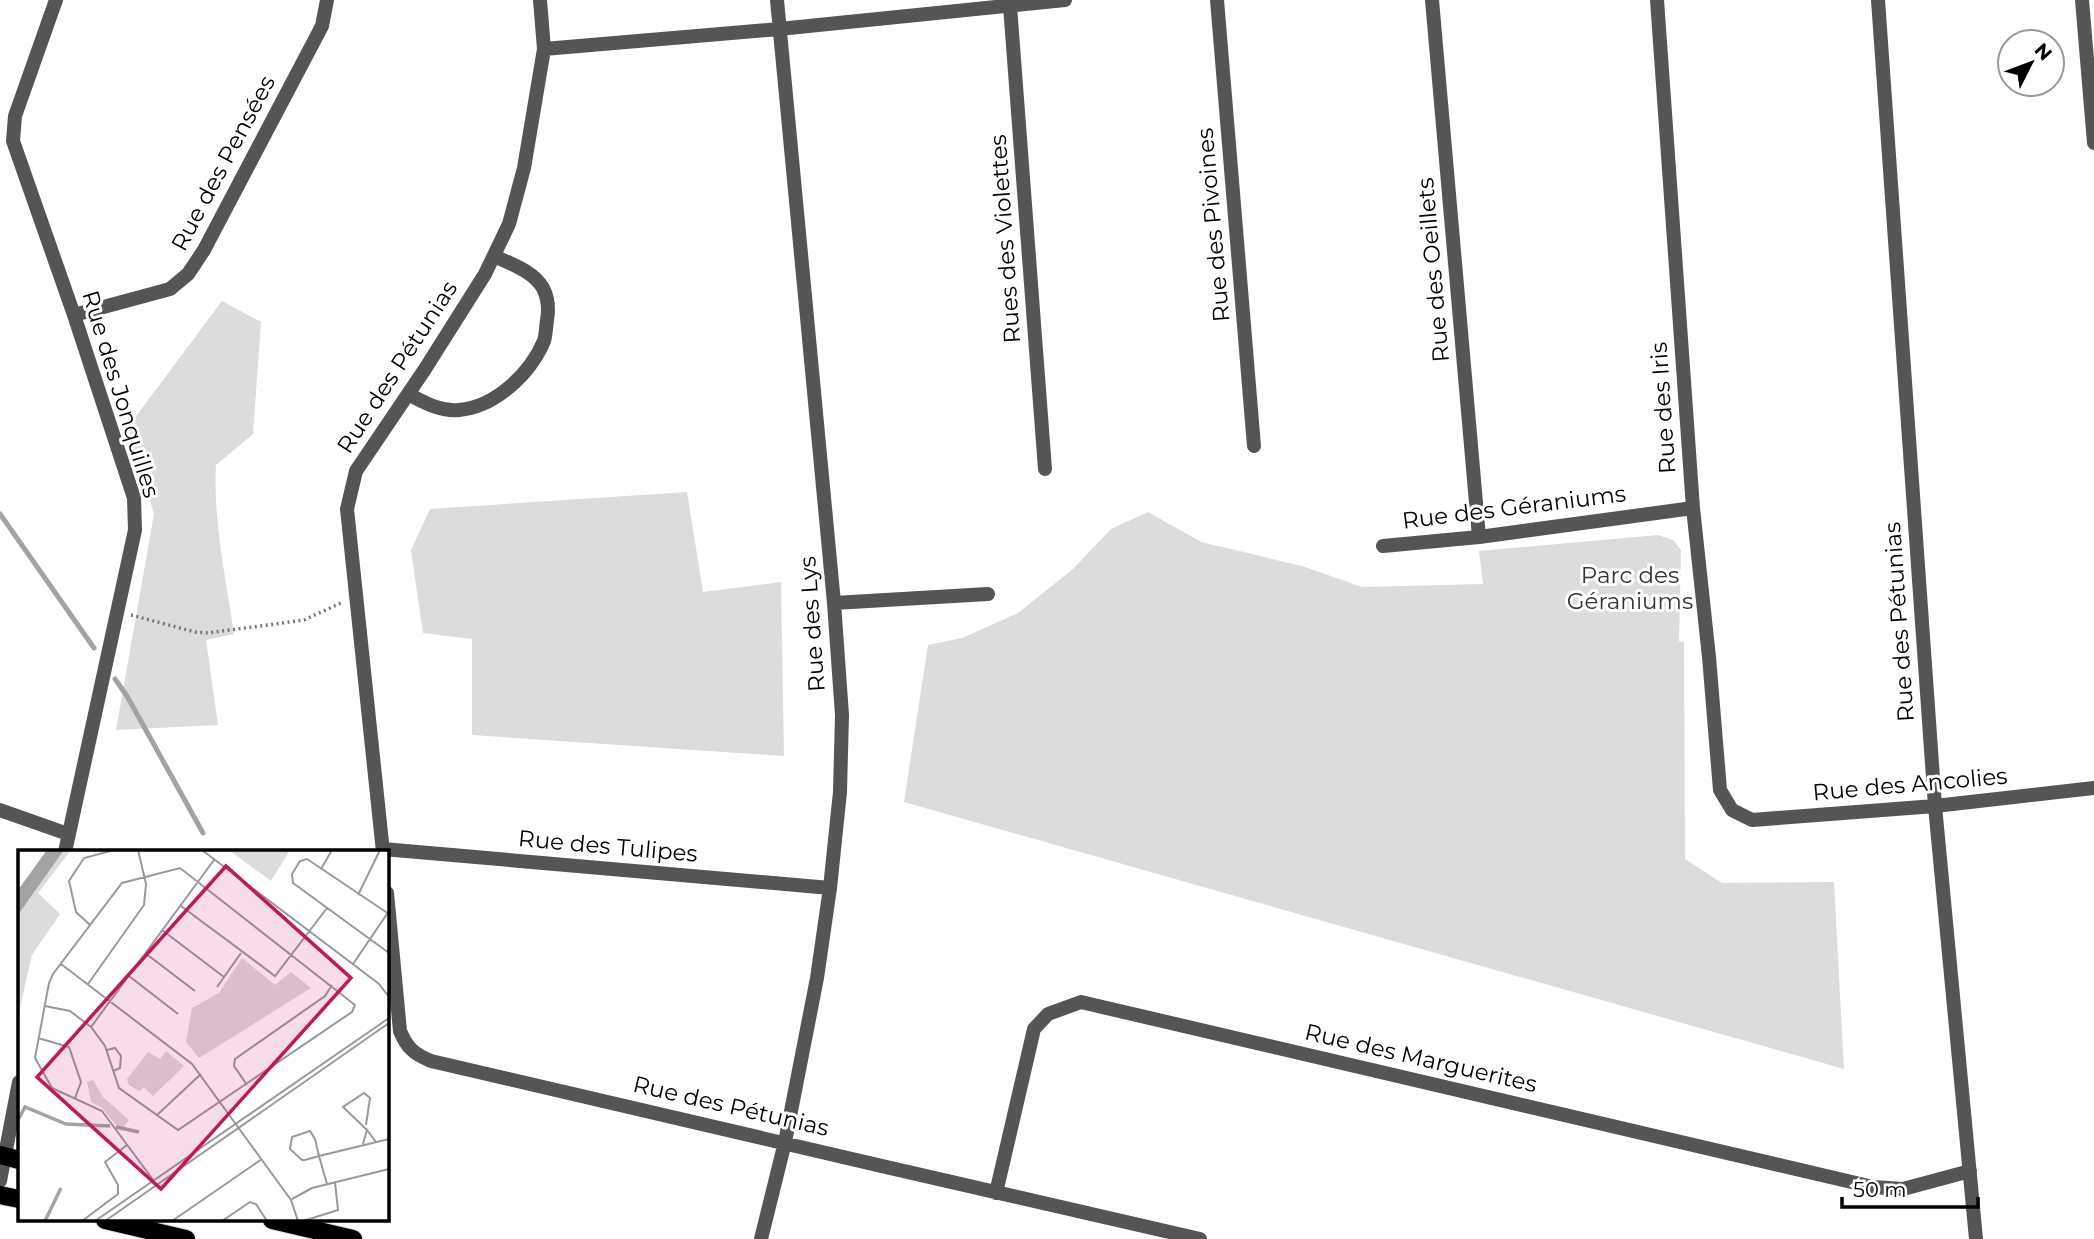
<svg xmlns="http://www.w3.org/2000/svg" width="2094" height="1239" viewBox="0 0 2094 1239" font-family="Montserrat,sans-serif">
<rect width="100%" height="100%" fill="#fff"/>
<path fill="#dcdcdc" d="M222,301L261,322L253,434L216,465C213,521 226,579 234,634L206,640L218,725L116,730L154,514L128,427Z
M687,492L703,592L781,582L784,756L472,735V639L423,633L411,550L430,509Z
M1148,512L1201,542L1302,566L1362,587L1483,584L1479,551L1658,535L1673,540L1681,550L1679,641L1684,642L1685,859L1722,883L1834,882L1844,1069L904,802L928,645L962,638L1018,613L1073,569L1111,529Z"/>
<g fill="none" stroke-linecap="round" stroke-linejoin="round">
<path stroke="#a3a3a3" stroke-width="5" d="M0,514L94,648
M115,679L127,696L203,833"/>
<defs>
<path id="primary" d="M0,1155L19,1160
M0,1195L19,1199
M105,1220L186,1239
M272,1220L353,1239"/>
</defs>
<use href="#primary" stroke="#dbdbdb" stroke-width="20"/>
<path stroke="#777" stroke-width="3.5" stroke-dasharray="2 3.5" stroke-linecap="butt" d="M131,615L195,632L208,633L304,620L341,603"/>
<path stroke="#555" stroke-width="14" d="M56,0L15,116L13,141L74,315L134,498L135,530L65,852
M1217,0L1254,446
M1432,0L1479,537
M1657,0L1693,508L1709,657L1720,790L1732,810L1752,820L1935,806L2094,788
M1878,0L1935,806L1976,1239
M2082,0L2094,143
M1010,6L1045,469
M544,49L779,29L1065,0
M74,315L170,289L188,274L204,250L322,26L327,0
M408,394C424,402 440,412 459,410C495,407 530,374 544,341C546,335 546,327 547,320C549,309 548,298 543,288C533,271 511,264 494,256
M1383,546L1479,537L1693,508
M834,603L988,594
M0,810L68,834
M383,849L830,888
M383,852L347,509L356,471L425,369L485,274L509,224L524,168L544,49L540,0
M387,893L400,1031C407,1048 414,1054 431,1061C688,1119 943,1182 1200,1239
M0,1181L19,1082
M996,1193L1034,1029L1048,1014L1081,1002L1873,1187L1903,1189L1970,1171
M761,1239L785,1142L817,978L830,888L840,792L842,715L834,603L777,0"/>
<use href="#primary" stroke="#000" stroke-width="18"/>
</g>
<g text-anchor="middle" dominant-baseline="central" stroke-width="6" stroke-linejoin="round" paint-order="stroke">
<g font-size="23" fill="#000" stroke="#fff">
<text transform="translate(223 163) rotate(-62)">Rue des Pensées</text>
<text transform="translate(1213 225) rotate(-95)">Rue des Pivoines</text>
<text transform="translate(1005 239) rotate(-94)">Rues des Violettes</text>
<text transform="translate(1433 270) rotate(-95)">Rue des Oeillets</text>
<text transform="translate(397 367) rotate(-57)">Rue des Pétunias</text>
<text transform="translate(121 394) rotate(73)">Rue des Jonquilles</text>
<text transform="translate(1663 408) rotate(-94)">Rue des Iris</text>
<text transform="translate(1514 507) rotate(-7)">Rue des Géraniums</text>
<text transform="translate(1899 622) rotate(-94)">Rue des Pétunias</text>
<text transform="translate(812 624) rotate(-94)">Rue des Lys</text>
<text transform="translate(1910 784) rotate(-5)">Rue des Ancolies</text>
<text transform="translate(608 846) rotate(5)">Rue des Tulipes</text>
<text transform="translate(1421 1058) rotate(13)">Rue des Marguerites</text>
<text transform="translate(731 1106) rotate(13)">Rue des Pétunias</text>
</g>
<g font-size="23" fill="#333" stroke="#fff">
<text x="1630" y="575">Parc des<tspan x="1630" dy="26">Géraniums</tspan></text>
</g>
</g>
<g transform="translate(18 850)">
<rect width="371" height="371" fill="#fff"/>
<path d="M46,0H53L20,43L42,64L14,105L0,166V65ZM211,0H272L253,31ZM224,108L257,135L273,122L293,138L181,208L168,192L174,158L201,143ZM148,201L166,216L135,246L126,237L121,241L111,235L109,229L130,202L142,209ZM75,230L85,247L111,270L103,281L84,258L73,252L69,232Z" fill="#dcdcdc"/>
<path d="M29,0H46L0,65V40Z" fill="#a3a3a3"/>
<path fill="none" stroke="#a3a3a3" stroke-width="3.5" d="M0,270L7,257L48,274L92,276M98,277L121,282M27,371L43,338"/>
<path fill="none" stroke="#999" stroke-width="2" d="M184,0L361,134L371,147M303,19L314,0M340,45L362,0M163,56L257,126L309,58M371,64L289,9L282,11L274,24L275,33L371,103M72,75L58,62L51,31L66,8L96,0M144,80L206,127M127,103L177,141M43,114L174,214L273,350L280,371M335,114L371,61M111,126L160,164M70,134L126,55L128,34L120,0M199,137L223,103M27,156L52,161L73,177L87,196L101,238L160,280L334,162L337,155L162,18L104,33L35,124L31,133L17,208L34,238L84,261L136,331M73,177L196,10M20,188L51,197L63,232L57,248M89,200L97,198L103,206L102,218L95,221M229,235L216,216L217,209L307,146L314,135M139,265L183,224M348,275L352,248L346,243L325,257L349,280M345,294L349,280L358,292M309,334L301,306L297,289L292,281L274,287L272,299L284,310H287L301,306L371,289M274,349L294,338L371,319M64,371L100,344V335L87,312L109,295M77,371L371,168M87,371L371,173M154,371L244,309M204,371L232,352L238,354L249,371M285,371L320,360L317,332"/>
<path fill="#c2185b" fill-opacity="0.15" stroke="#c2185b" stroke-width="3.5" d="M208,16L333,128L143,339L19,227Z"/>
<rect width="371" height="371" fill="none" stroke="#000" stroke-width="3.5"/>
</g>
<g transform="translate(2031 63) rotate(48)"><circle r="33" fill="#ffffff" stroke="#999999" stroke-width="2"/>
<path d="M0-5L12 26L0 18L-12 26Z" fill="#000000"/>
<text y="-10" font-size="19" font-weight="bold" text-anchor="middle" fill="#000000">N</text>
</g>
<path d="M1842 1197v10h136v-10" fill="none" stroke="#000000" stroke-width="3.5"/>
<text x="1853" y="1197" font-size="21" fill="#000000" stroke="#ffffff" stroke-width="5" paint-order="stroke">50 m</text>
</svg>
